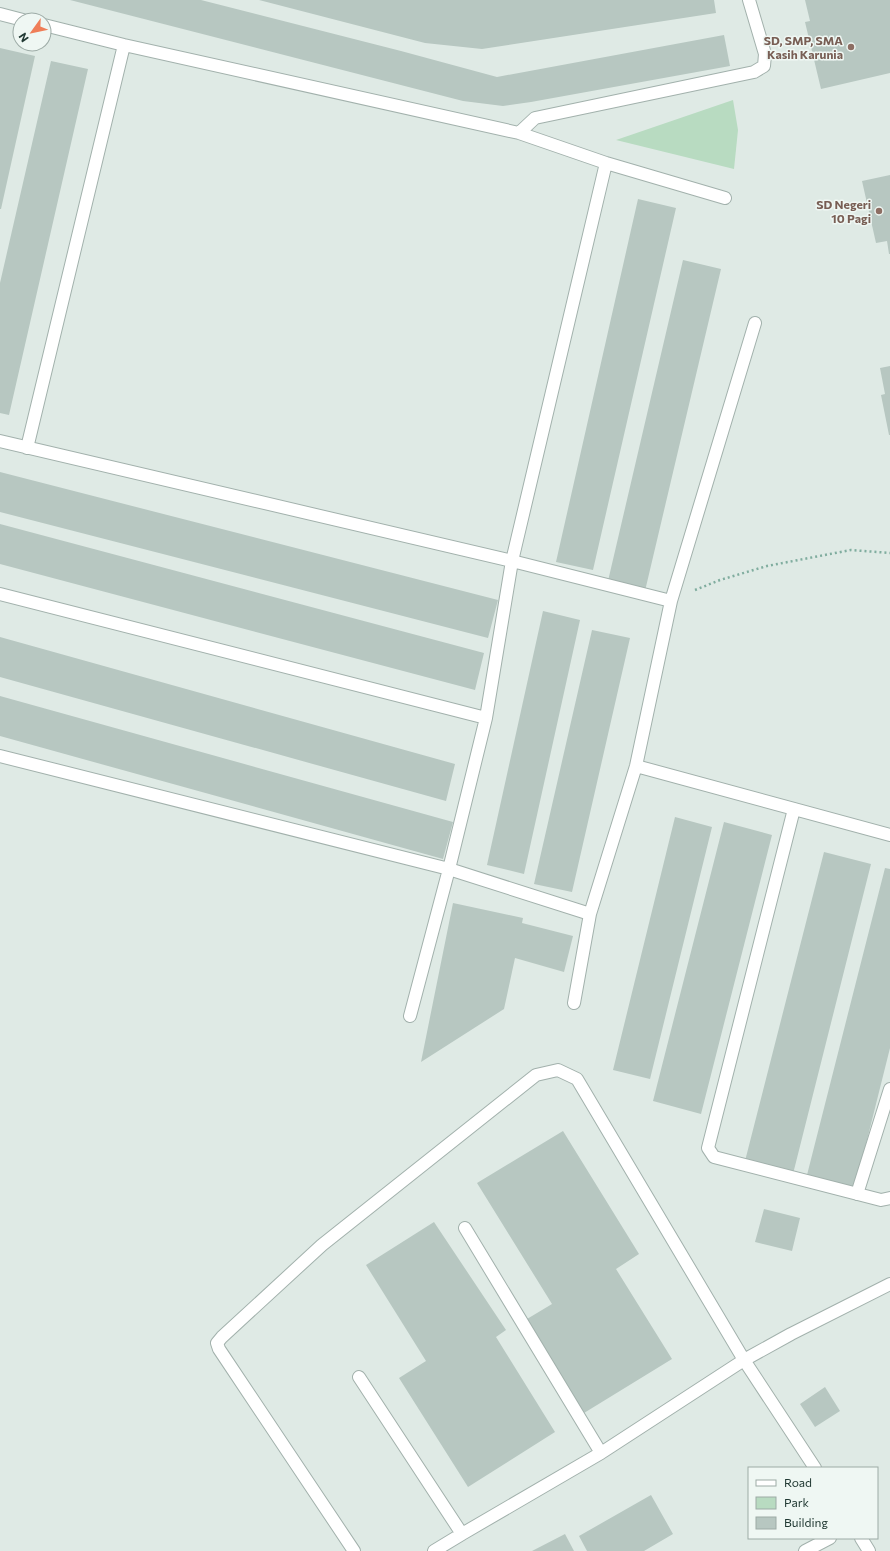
<svg xmlns="http://www.w3.org/2000/svg" width="890" height="1551" viewBox="0 0 890 1551" font-family="Commissioner,sans-serif">
<rect width="100%" height="100%" fill="#dfeae5"/>
<path fill="#b8dbc1" d="M733,100L738,130L734,169L616,140Z"/>
<path fill="#b7c7c1" d="M70,0H201L401,51L497,77L724,35L730,66L531,102L503,106L463,101Z
M259,0H714L716,13L482,49L425,43Z
M805,0H890V73L821,89L805,22L810,21Z
M0,48L35,56L1,209H0Z
M51,61L88,69L9,415L0,413V283Z
M890,175V254H889L887,241L876,243L862,181Z
M638,199L676,208L593,570L556,562Z
M683,260L721,269L645,591L608,581Z
M890,366V435H889L881,395L885,394L880,368Z
M0,472L498,600L488,638L0,512Z
M0,524L484,653L475,690L0,564Z
M543,611L580,620L524,874L487,865Z
M592,630L630,638L572,892L534,884Z
M0,637L455,764L446,801L0,677Z
M0,696L453,822L443,859L0,736Z
M675,817L712,827L650,1079L613,1070Z
M724,822L772,835L701,1114L653,1101Z
M824,852L871,864L793,1174L745,1161Z
M885,868L890,869V1048L855,1188L807,1175Z
M453,903L523,918L522,923L573,936L564,972L515,958L504,1009L421,1062Z
M563,1131L639,1254L616,1269L672,1359L584,1413L527,1319L552,1304L477,1183Z
M764,1209L800,1218L792,1251L755,1242Z
M434,1222L506,1330L496,1337L555,1432L468,1487L399,1378L426,1361L366,1265Z
M825,1387L840,1411L815,1427L800,1404Z
M651,1495L673,1534L644,1551H587L579,1536Z
M565,1534L574,1551H532Z"/>
<g fill="none" stroke-linecap="round" stroke-linejoin="round">
<defs>
<path id="service" d="M805,1551L830,1538"/>
<path id="minor" d="M0,14L23,20
M44,25L124,45L519,133L606,163L725,198
M519,133L535,118L754,72L764,66L765,54L749,0
M0,441L512,561L671,601
M27,448L124,45
M0,594L486,718
M0,756L449,869L590,914
M636,766L890,835
M794,809L708,1148L714,1157L881,1200L890,1198
M574,1003L590,914L636,766L671,601L755,323
M410,1016L449,869L486,718L512,561L606,163
M857,1194L890,1089
M465,1228L601,1453
M359,1377L462,1534L601,1453L744,1360L791,1334L890,1284
M861,1538L869,1551
M354,1551L219,1349L217,1343L222,1337L322,1245L536,1075L558,1070L577,1079L744,1360L815,1468
M434,1551L462,1534"/>
</defs>
<use href="#service" stroke="#a2b1ac" stroke-width="14"/>
<use href="#minor" stroke="#a2b1ac" stroke-width="14"/>
<path stroke="#80ad9f" stroke-width="2.5" stroke-dasharray="2 3" stroke-linecap="butt" d="M695,590L720,580L767,566L851,550L890,553"/>
<use href="#service" stroke="#fff" stroke-width="12"/>
<use href="#minor" stroke="#fff" stroke-width="12"/>
</g>
<g fill="#8d6e63" stroke="#eff7f3" stroke-width="1.5">
<circle cx="851" cy="47" r="4"/>
<circle cx="879" cy="211" r="4"/>
</g>
<g text-anchor="middle" dominant-baseline="central" stroke-width="3" stroke-linejoin="round" paint-order="stroke">
<g font-size="12" font-weight="bold" fill="#785e54" stroke="#eff7f3" text-anchor="end">
<text x="843" y="40">SD, SMP, SMA<tspan x="843" dy="14">Kasih Karunia</tspan></text>
<text x="871" y="204">SD Negeri<tspan x="871" dy="14">10 Pagi</tspan></text>
</g>
</g>
<rect x="748" y="1467" width="130" height="72" fill="#eff7f3" stroke="#9daba6"/>
<rect x="756" y="1480" width="20" height="6" fill="#ffffff" stroke="#9daba6"/>
<text x="784" y="1487" font-size="12" fill="#213933">Road</text>
<rect x="756" y="1497" width="20" height="12" fill="#b8dbc1" stroke="#9daba6"/>
<text x="784" y="1507" font-size="12" fill="#213933">Park</text>
<rect x="756" y="1517" width="20" height="12" fill="#b7c7c1" stroke="#9daba6"/>
<text x="784" y="1527" font-size="12" fill="#213933">Building</text>
<g transform="translate(32 32) rotate(237)"><circle r="19" fill="#eff7f3" stroke="#9daba6"/>
<path d="M0-3L7 15L0 10L-7 15Z" fill="#ef7e58"/>
<text y="-6" font-size="11" font-weight="bold" text-anchor="middle" fill="#213933">N</text>
</g>
</svg>
